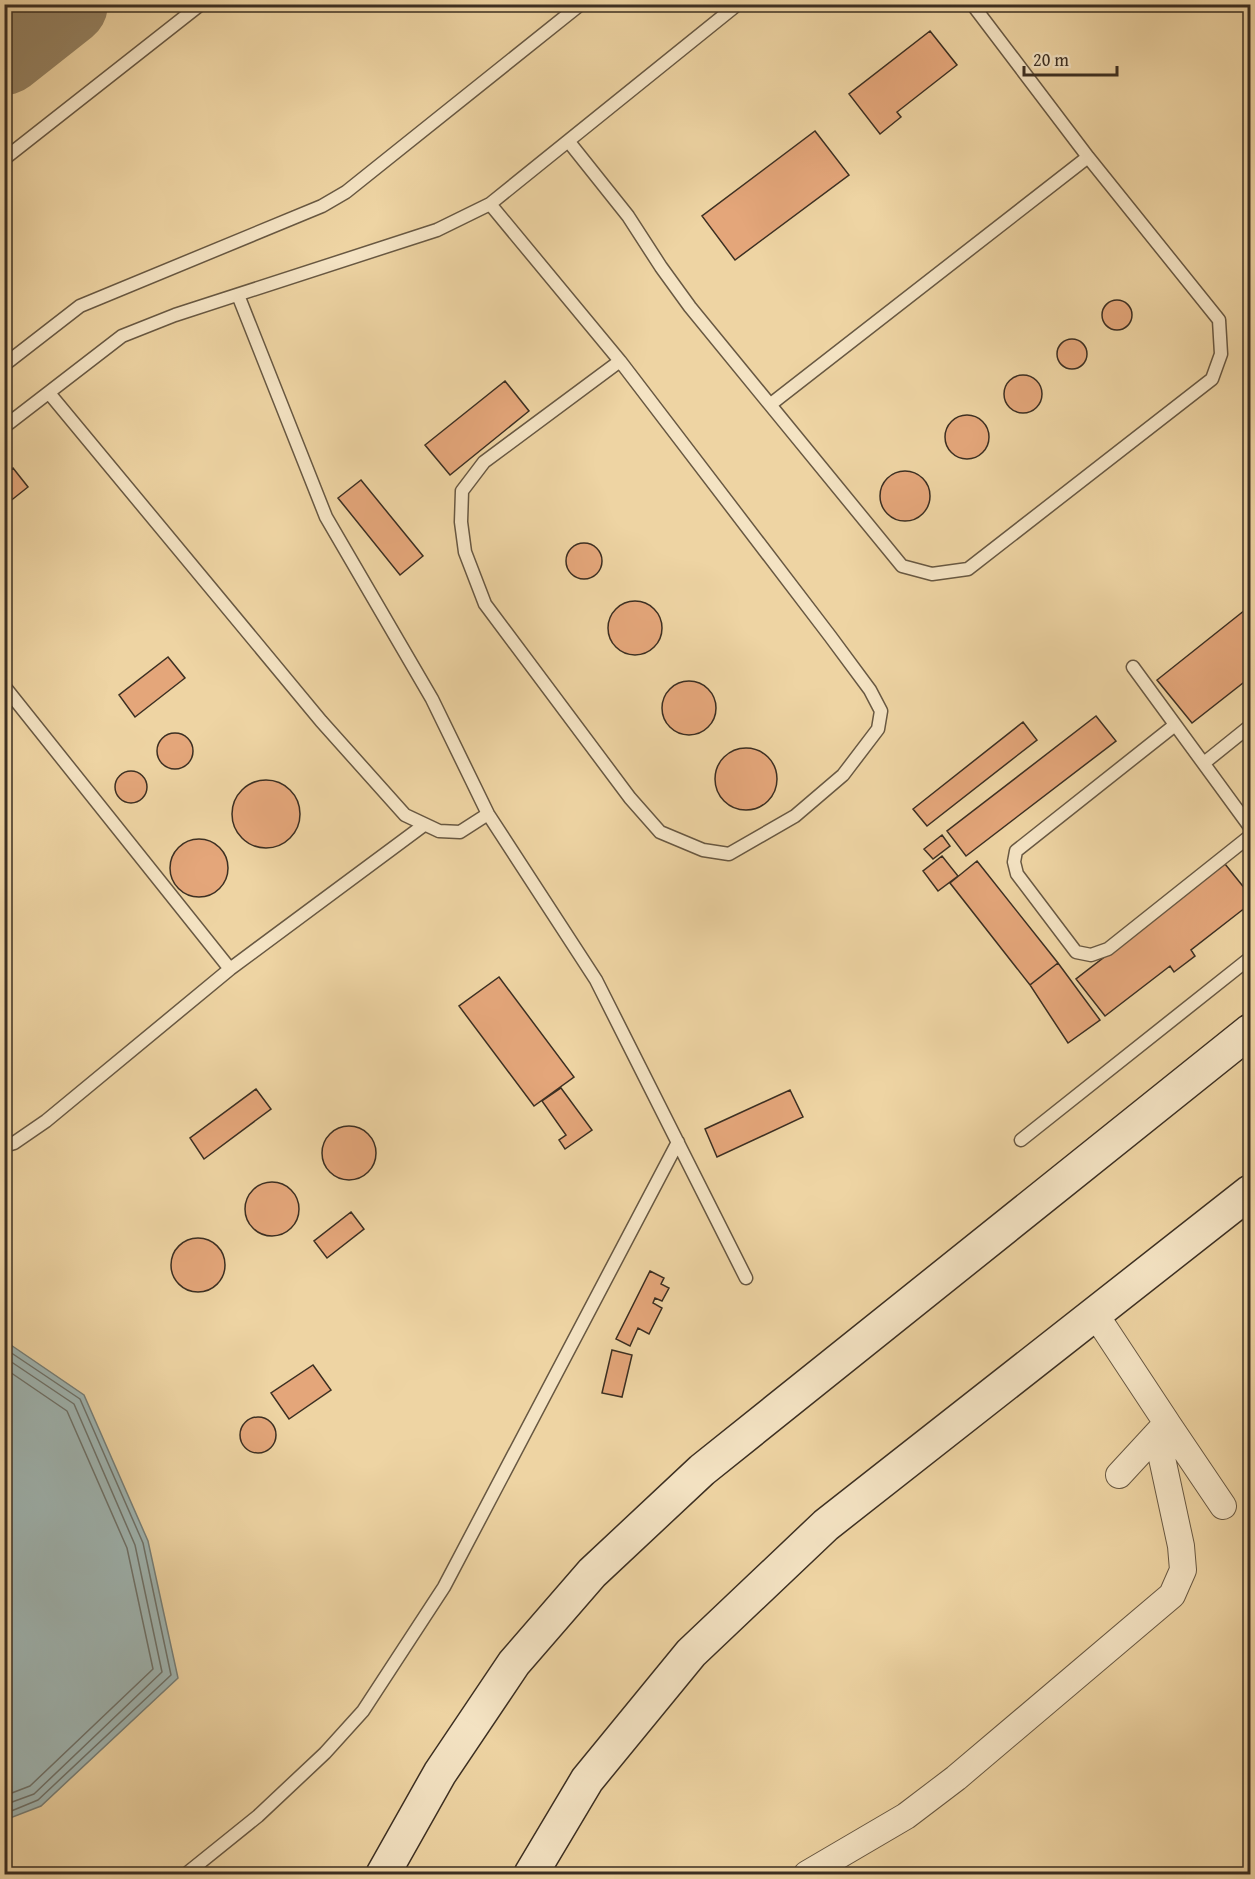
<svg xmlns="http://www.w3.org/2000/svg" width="1255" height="1879" viewBox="0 0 1255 1879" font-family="'Gentium Book Plus',serif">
<rect width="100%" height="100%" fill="#eed4a3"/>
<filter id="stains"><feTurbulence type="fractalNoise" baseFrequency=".00333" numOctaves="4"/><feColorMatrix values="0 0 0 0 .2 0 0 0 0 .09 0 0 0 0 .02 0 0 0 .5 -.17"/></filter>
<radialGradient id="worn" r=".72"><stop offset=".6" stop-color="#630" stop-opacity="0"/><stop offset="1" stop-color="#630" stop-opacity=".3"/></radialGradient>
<path fill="#9fb5b2" stroke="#777f78" stroke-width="1.5" d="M5,1341L84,1395L148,1541L178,1678L41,1806L5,1820Z"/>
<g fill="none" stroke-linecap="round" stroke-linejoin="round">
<path stroke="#6e726a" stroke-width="1.5" d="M4,1348L80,1399L143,1543L171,1675L38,1800L4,1814
M4,1357L74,1404L135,1545L162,1672L34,1794L4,1805
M4,1368L67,1411L127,1548L153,1669L30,1786L4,1796"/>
<path stroke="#958262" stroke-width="84" d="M4,53L66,4"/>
</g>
<path fill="#e4a67a" stroke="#3c2f22" stroke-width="1.5" d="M930,31L957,65L897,112L901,117L880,134L849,94Z
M815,131L849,175L735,260L702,216Z
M1102 315a15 15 0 1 1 30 0a15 15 0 1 1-30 0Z
M1057 354a15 15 0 1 1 30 0a15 15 0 1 1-30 0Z
M1004 394a19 19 0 1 1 38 0a19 19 0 1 1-38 0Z
M505,381L529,411L450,475L425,445Z
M945 437a22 22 0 1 1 44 0a22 22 0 1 1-44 0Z
M13,468L28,487L4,506V475Z
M880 496a25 25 0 1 1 50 0a25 25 0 1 1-50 0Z
M361,480L423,556L400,575L338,498Z
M566 561a18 18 0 1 1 36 0a18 18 0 1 1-36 0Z
M608 628a27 27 0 1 1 54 0a27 27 0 1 1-54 0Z
M1250,606V688L1249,690L1243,683L1192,723L1157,680Z
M168,657L185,678L135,717L119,695Z
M662 708a27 27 0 1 1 54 0a27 27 0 1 1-54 0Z
M1096,716L1116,741L966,856L947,831Z
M1023,722L1037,740L927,826L913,809Z
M157 751a18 18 0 1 1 36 0a18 18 0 1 1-36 0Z
M715 779a31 31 0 1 1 62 0a31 31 0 1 1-62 0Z
M115 787a16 16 0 1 1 32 0a16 16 0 1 1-32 0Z
M232 814a34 34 0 1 1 68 0a34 34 0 1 1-68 0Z
M942,835L950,846L933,859L924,849Z
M170 868a29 29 0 1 1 58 0a29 29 0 1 1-58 0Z
M942,856L958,876L938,891L923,871Z
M977,861L1058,963L1030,985L950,883Z
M1225,864L1250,895V904L1191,950L1195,956L1174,972L1170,966L1105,1016L1076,979Z
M1058,963L1100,1020L1068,1043L1030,985Z
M499,977L574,1077L534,1106L459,1006Z
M561,1088L592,1130L565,1149L559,1140L566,1135L542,1101Z
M256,1089L271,1109L204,1159L190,1138Z
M790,1090L803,1117L717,1157L705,1129Z
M322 1153a27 27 0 1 1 54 0a27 27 0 1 1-54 0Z
M245 1209a27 27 0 1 1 54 0a27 27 0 1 1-54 0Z
M351,1212L364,1229L327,1258L314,1241Z
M171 1265a27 27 0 1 1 54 0a27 27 0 1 1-54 0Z
M650,1271L664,1278L661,1284L669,1288L662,1301L655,1298L653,1303L662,1308L649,1334L638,1328L630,1346L616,1339Z
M612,1350L632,1355L622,1397L602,1393Z
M313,1365L331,1390L289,1419L271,1393Z
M240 1435a18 18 0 1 1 36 0a18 18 0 1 1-36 0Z"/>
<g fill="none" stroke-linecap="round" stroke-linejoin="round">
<defs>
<path id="service" d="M569,142L628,216L661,267L690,307L902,566L932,574L968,569L1212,379L1221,354L1219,320L1088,157L972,4
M4,159L201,4
M490,204L620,361L830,636L870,690L881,711L878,729L843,775L795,816L729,854L703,850L660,832L630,798L485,604L465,552L461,522L462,491L484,462L620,361
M238,295L326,517L432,699L488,814L596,980L746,1278
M4,365L80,306L322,206L346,192L581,4
M49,393L321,721L405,815L439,831L460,832L488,814
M771,404L1088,157
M4,427L122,336L175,315L437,230L490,204L738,4
M1133,667L1250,827
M4,686L230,969
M1175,725L1016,851L1014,862L1017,874L1076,952L1091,955L1108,949L1250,836
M1204,763L1250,726
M1021,1140L1250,958
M4,1146L14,1143L46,1121L230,969L424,825
M186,1874L258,1816L325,1753L363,1711L444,1587L678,1142"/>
<path id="minor" d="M1095,1314L1167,1423L1119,1475
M1167,1423L1223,1506
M807,1874L906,1816L956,1778L1172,1595L1183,1570L1181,1546L1157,1435"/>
<path id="secondary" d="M383,1874L440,1773L514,1663L592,1573L702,1470L1250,1031
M531,1874L587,1780L691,1653L826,1525L1250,1192"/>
</defs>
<use href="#service" stroke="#685842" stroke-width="15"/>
<use href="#minor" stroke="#685842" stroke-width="28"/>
<use href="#secondary" stroke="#3c2f22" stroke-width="36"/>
<use href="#service" stroke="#f4e3c3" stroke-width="12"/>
<use href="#minor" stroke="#f4e3c3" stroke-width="26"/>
<use href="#secondary" stroke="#f4e3c3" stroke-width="33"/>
</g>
<rect width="1255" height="1879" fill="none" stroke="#eed4a3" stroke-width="24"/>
<rect x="6" y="6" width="1243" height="1867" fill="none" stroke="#3c2f22" stroke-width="3"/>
<rect x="12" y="12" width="1231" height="1855" fill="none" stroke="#3c2f22" stroke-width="1.5"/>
<path d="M1024 66v9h93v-9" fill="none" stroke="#3c2f22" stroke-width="3"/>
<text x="1033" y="66" font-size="18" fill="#3c2f22" stroke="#f4e3c3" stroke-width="4.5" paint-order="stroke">20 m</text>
<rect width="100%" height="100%" filter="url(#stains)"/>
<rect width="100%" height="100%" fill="url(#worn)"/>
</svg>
